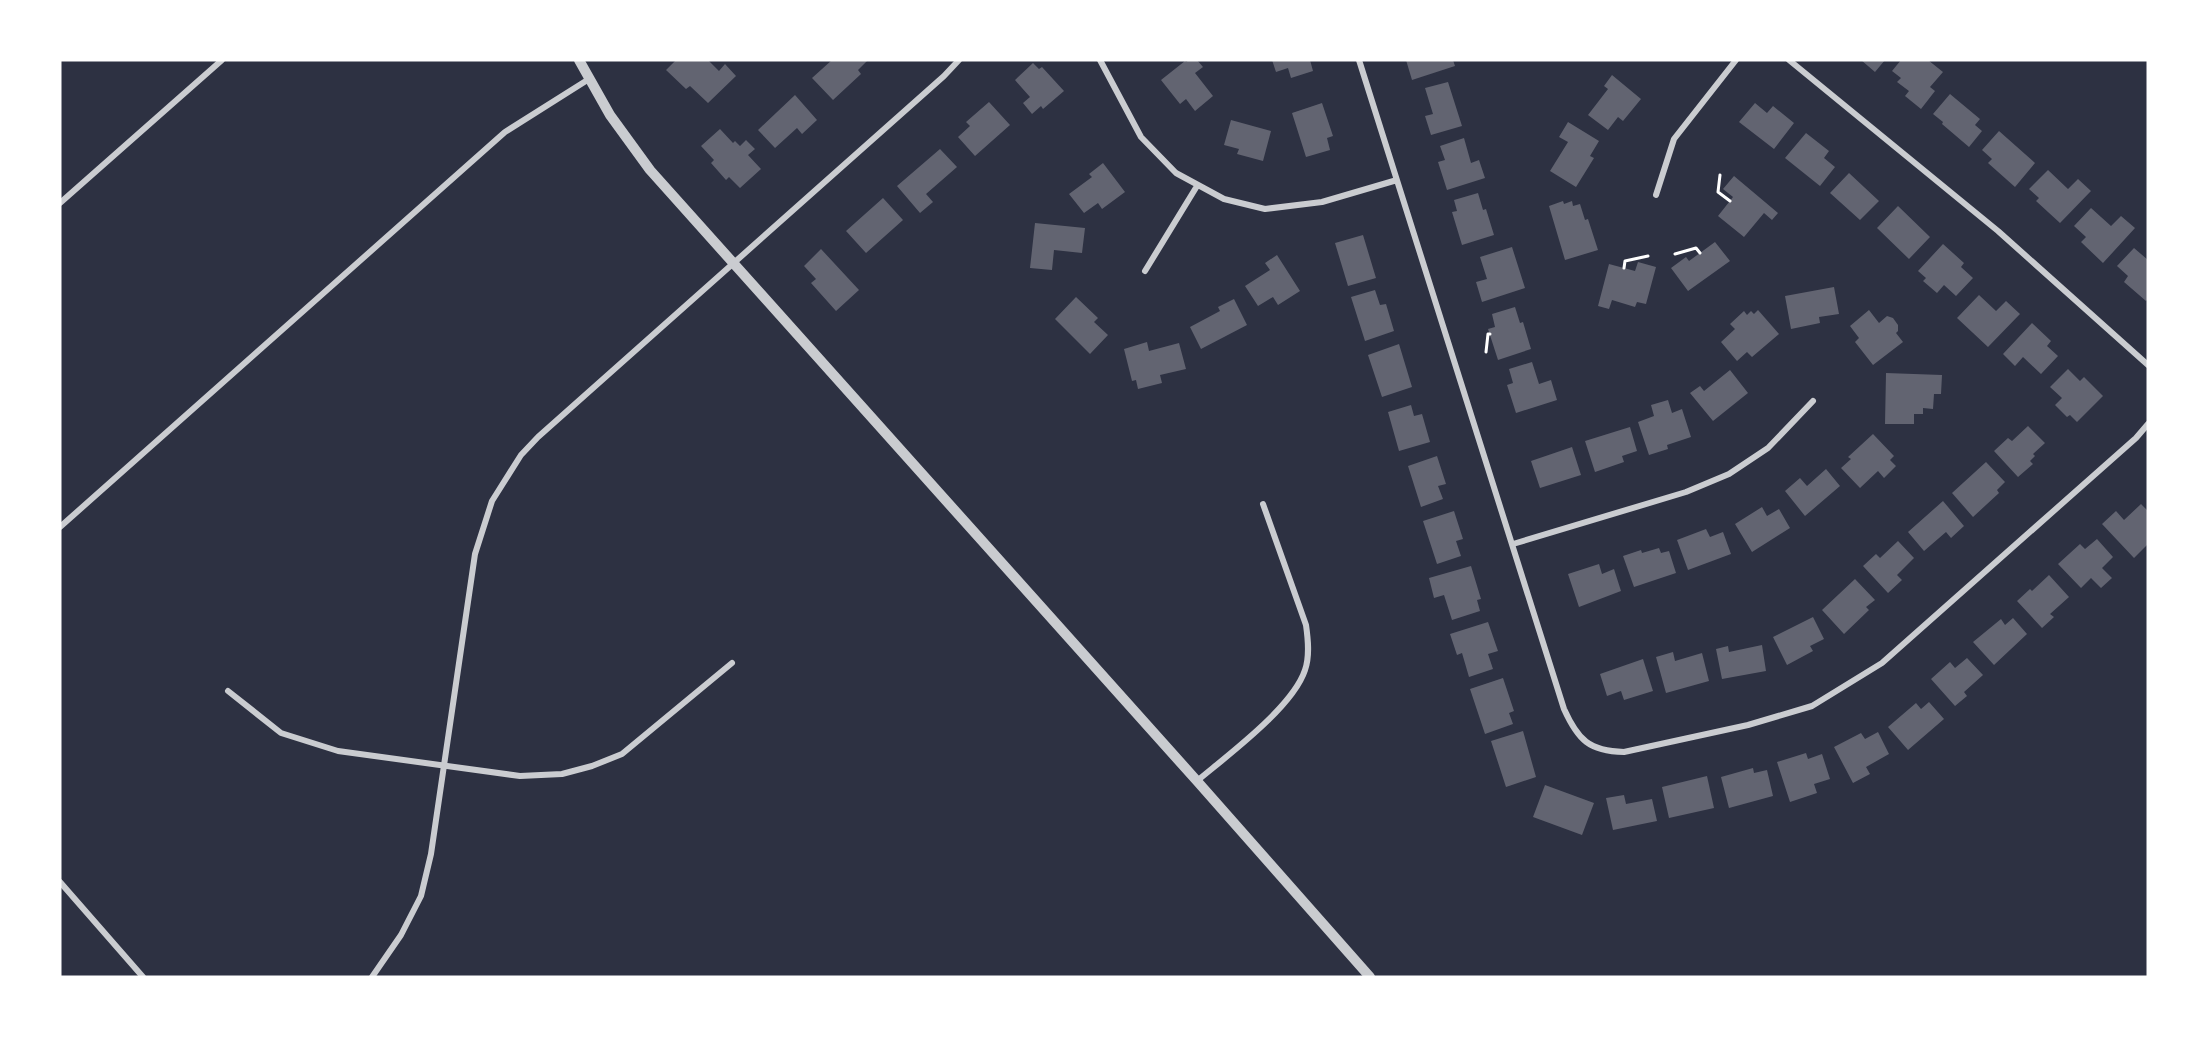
<svg xmlns="http://www.w3.org/2000/svg" width="2208" height="1037" viewBox="0 0 2208 1037" font-family="Literata,serif">
<rect width="100%" height="100%" fill="#2d3142"/>
<path fill="#626471" d="M676,60H708L719,71L725,64L736,76L708,103L690,86L686,89L666,70Z
M832,60H868L858,70L861,74L833,100L812,78Z
M1189,60H1197L1203,67L1195,73L1213,96L1195,111L1186,99L1180,104L1161,80L1185,61L1186,62Z
M1272,60H1310L1313,71L1291,78L1288,68L1276,72Z
M1406,60H1453L1455,66L1412,80Z
M1861,60H1885L1875,72Z
M1901,60H1928L1943,72L1930,87L1935,91L1921,109L1905,96L1909,91L1897,82L1901,78L1892,71Z
M1033,63L1039,69L1042,67L1064,91L1043,109L1041,106L1032,114L1023,103L1030,97L1015,80Z
M1612,75L1641,99L1623,121L1618,117L1608,130L1588,115L1608,89L1604,86Z
M1448,82L1462,126L1431,135L1425,116L1433,114L1425,88Z
M1950,94L1980,119L1975,125L1982,131L1969,147L1942,124L1943,122L1933,114Z
M795,95L817,120L802,134L797,128L775,148L758,130Z
M989,102L1010,125L975,156L958,137L970,126L966,122Z
M1322,103L1333,136L1327,138L1330,150L1306,157L1292,113Z
M1755,103L1767,113L1773,106L1794,123L1774,149L1739,122Z
M1231,120L1271,131L1263,161L1237,154L1239,149L1224,145Z
M1568,122L1599,141L1590,156L1594,158L1576,187L1550,171L1568,142L1559,137Z
M720,129L733,143L735,141L740,146L746,140L755,149L748,155L761,169L740,188L729,177L726,180L711,163L714,160L701,146Z
M1999,131L2035,163L2015,187L1988,163L1992,159L1982,150Z
M1806,133L1829,151L1824,158L1835,167L1820,186L1785,158Z
M1464,138L1471,163L1479,160L1485,178L1447,190L1438,162L1445,160L1440,146Z
M940,149L957,167L926,194L933,202L920,213L897,186Z
M1103,163L1125,192L1102,209L1098,203L1084,213L1069,194L1092,177L1089,174Z
M2048,170L2068,189L2078,179L2091,191L2060,223L2036,201L2039,198L2029,189Z
M1849,173L1879,201L1860,220L1830,193Z
M1734,176L1778,213L1772,220L1764,213L1744,237L1718,216L1733,197L1723,189Z
M1478,193L1483,210L1486,209L1494,235L1462,245L1452,212L1457,211L1454,200Z
M883,198L903,220L866,253L846,231Z
M1563,201L1564,204L1572,201L1573,206L1580,204L1585,220L1588,219L1598,250L1565,260L1549,206Z
M1898,206L1930,237L1909,259L1877,228Z
M2091,208L2111,226L2121,216L2135,228L2103,263L2081,242L2086,237L2074,226Z
M1035,223L1085,228L1082,253L1054,250L1052,270L1030,268Z
M1363,235L1376,278L1348,286L1335,243Z
M1715,242L1730,261L1688,291L1671,268L1686,257L1689,261Z
M1943,244L1964,263L1961,267L1973,278L1956,296L1944,285L1937,293L1923,281L1926,278L1918,271Z
M1512,247L1525,288L1482,302L1476,282L1487,279L1480,257Z
M2134,248L2148,260V299L2146,301L2124,282L2128,276L2117,266Z
M821,249L859,290L836,311L811,283L816,279L804,266Z
M1277,255L1300,291L1278,305L1273,297L1258,306L1245,286L1270,270L1265,263Z
M1638,262L1656,267L1646,304L1637,302L1635,307L1612,300L1609,309L1598,306L1609,264L1635,271Z
M1834,287L1839,314L1819,317L1820,323L1791,329L1785,296Z
M1375,290L1380,305L1386,304L1394,331L1365,341L1351,297Z
M1979,295L1996,311L2006,301L2020,314L1988,347L1957,318Z
M1076,297L1098,318L1094,322L1108,335L1090,354L1055,319Z
M1234,299L1247,325L1201,349L1190,327L1220,311L1218,307Z
M1515,307L1520,323L1523,322L1531,349L1498,360L1488,329L1495,327L1492,314Z
M1758,310L1779,334L1752,357L1747,352L1737,361L1721,342L1735,329L1730,324L1744,311L1747,315L1751,311L1754,314Z
M1869,310L1879,323L1887,316L1893,318L1898,325V331L1896,333L1903,342L1873,365L1855,342L1859,338L1850,326Z
M2032,323L2051,341L2047,346L2058,356L2041,374L2023,357L2015,366L2003,354Z
M1147,342L1149,351L1179,343L1186,369L1160,375L1162,383L1138,389L1136,380L1132,381L1124,349Z
M1399,344L1412,387L1382,397L1368,355Z
M1532,362L1539,384L1551,380L1557,400L1516,413L1507,385L1513,383L1509,369Z
M2068,369L2080,381L2084,377L2103,396L2077,422L2070,415L2067,417L2055,405L2062,398L2050,387Z
M1730,370L1748,393L1713,421L1690,393L1700,386L1704,391Z
M1886,373L1942,375L1941,394H1934L1933,409L1923,408V414H1914V424H1885Z
M1668,400L1672,413L1682,409L1691,437L1667,445L1668,449L1649,455L1638,422L1654,416L1651,405Z
M1411,405L1414,416L1422,414L1430,442L1399,451L1388,412Z
M2028,426L2045,443L2033,454L2035,456L2030,461L2033,464L2018,477L1994,451L2008,438L2012,441Z
M1630,427L1637,451L1622,456L1624,462L1595,472L1585,441Z
M1873,434L1894,456L1890,460L1896,466L1884,478L1878,471L1860,488L1841,468L1851,459L1848,457Z
M1572,447L1581,475L1540,488L1531,461Z
M1437,456L1446,484L1438,486L1443,499L1421,507L1408,466Z
M1986,462L2005,482L1997,490L1999,493L1973,517L1952,493Z
M1826,469L1840,486L1805,516L1785,491L1800,478L1807,486Z
M1943,501L1964,526L1951,538L1946,532L1924,551L1908,532Z
M2141,504L2148,511V544L2134,558L2102,524L2116,511L2124,520Z
M1762,507L1767,516L1779,509L1790,528L1752,552L1735,524Z
M1454,511L1463,539L1456,541L1461,556L1437,564L1423,521Z
M1706,529L1710,537L1723,532L1731,554L1688,570L1677,540Z
M2097,539L2113,557L2102,568L2112,578L2101,588L2091,578L2081,588L2058,564L2080,544L2085,549Z
M1898,541L1914,558L1897,575L1902,580L1888,593L1863,566L1876,554L1880,558Z
M1659,548L1661,553L1669,551L1676,573L1634,587L1623,556L1641,550L1642,553Z
M1599,564L1602,574L1614,569L1621,591L1579,607L1568,574Z
M1471,566L1481,599L1477,600L1480,611L1452,620L1444,595L1434,598L1429,578Z
M2049,575L2069,597L2050,614L2054,617L2042,628L2017,601L2030,589L2032,591Z
M1855,579L1875,600L1866,607L1869,610L1844,634L1822,610Z
M1813,617L1824,639L1810,646L1813,651L1787,665L1773,637Z
M2013,618L2027,634L1994,665L1973,642L2001,619L2005,625Z
M1488,622L1498,651L1488,654L1493,669L1469,677L1462,653L1457,655L1450,634Z
M1762,645L1766,671L1722,679L1716,649L1728,646L1729,652Z
M1673,652L1675,661L1702,653L1709,681L1666,693L1656,657Z
M1967,658L1983,675L1964,692L1967,696L1955,706L1931,679L1950,662L1955,668Z
M1643,659L1653,691L1624,700L1621,691L1607,696L1600,674Z
M1503,678L1514,711L1509,713L1513,724L1485,734L1470,689Z
M1929,702L1944,719L1908,750L1888,727L1916,703L1921,709Z
M1523,731L1536,777L1506,787L1491,741Z
M1878,732L1889,754L1866,767L1870,774L1853,783L1834,747L1861,733L1865,739Z
M1806,753L1808,759L1822,754L1830,779L1814,784L1817,793L1790,802L1777,762Z
M1753,768L1754,773L1767,770L1773,796L1729,808L1721,777Z
M1707,776L1714,808L1669,818L1662,787Z
M1545,785L1594,803L1582,835L1533,817Z
M1624,795L1626,804L1652,799L1657,821L1613,830L1606,798Z"/>
<g fill="none" stroke-linecap="round" stroke-linejoin="round">
<path stroke="#fff" stroke-width="3" d="M1720,175L1718,192L1730,201
M1675,254L1696,248L1700,253
M1624,268L1625,261L1648,256
M1486,352L1488,334H1490"/>
<path stroke="#caccd0" stroke-width="6" d="M1100,60L1141,137L1176,173L1224,199L1265,209L1322,202L1397,180
M1359,60L1564,709C1578,740 1589,751 1624,752L1748,725L1812,706L1882,663L2136,438L2148,424
M1789,60L1998,231L2148,365
M1656,195L1674,139L1736,60
M60,203L222,60
M1145,271L1197,186
M60,527L505,132L589,79
M1513,544L1686,492L1729,474L1768,448L1813,401
M228,691L281,733L338,751L520,776L562,774L592,766L622,754L732,663
M1197,781C1228,755 1293,707 1305,670C1310,656 1308,639 1306,625L1263,504
M60,882L143,977
M372,977L401,935L421,896L431,854L475,554L492,501L521,455L538,437L944,76L959,60"/>
<path stroke="#caccd0" stroke-width="10" d="M579,60L610,115L650,170L1197,781L1370,977"/>
</g>
<rect width="2208" height="1037" fill="none" stroke="#ffffff" stroke-width="123"/>
</svg>
